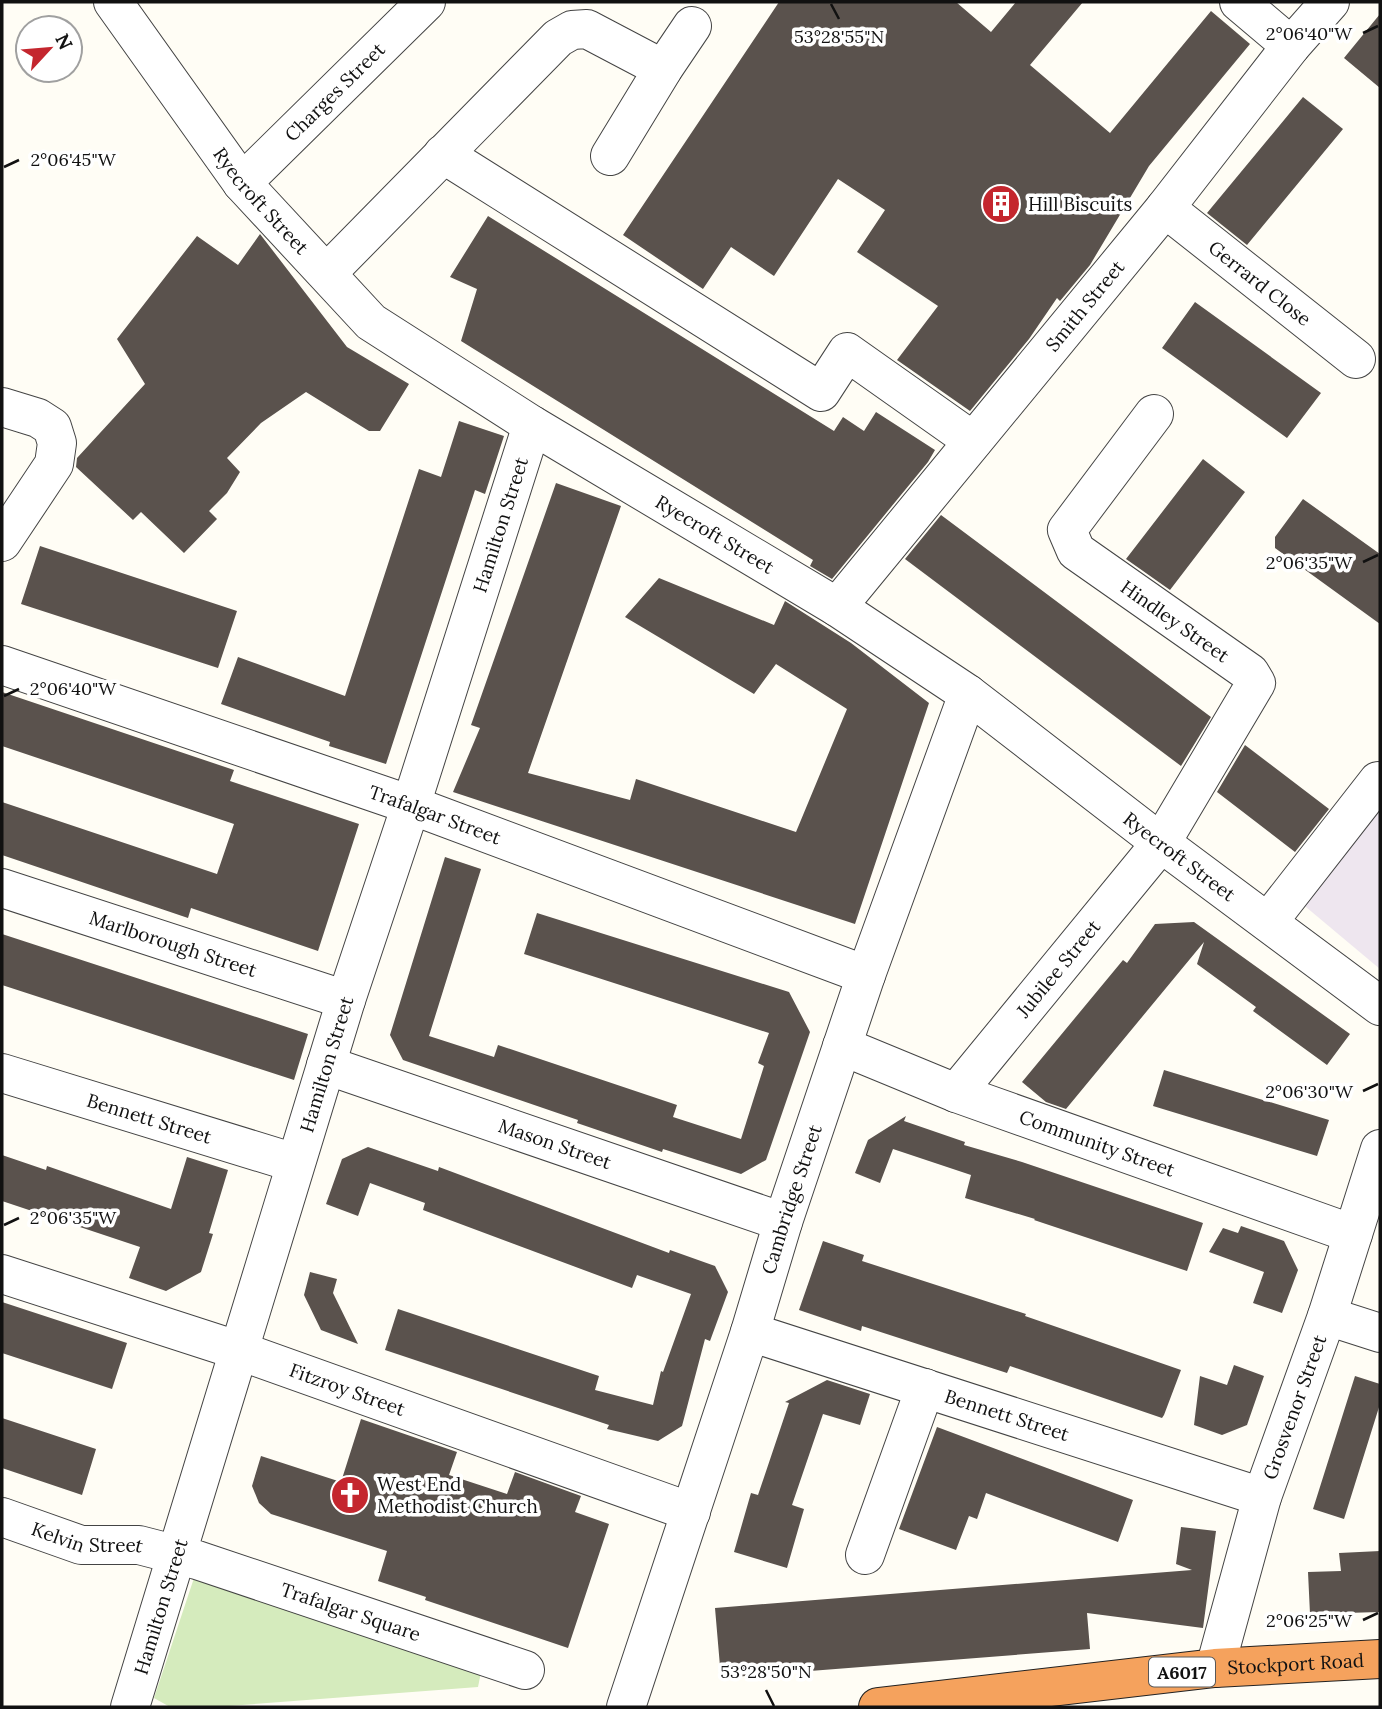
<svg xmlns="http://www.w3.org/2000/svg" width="1382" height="1709" viewBox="0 0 1382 1709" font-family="Lora,serif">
<rect width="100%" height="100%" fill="#fffdf5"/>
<path fill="#eee6ef" d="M1380,802V969L1300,902Z"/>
<path fill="#d5ebbd" d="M195,1575L481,1672L478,1687L215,1707H170L154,1698Z"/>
<path fill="#5a524d" d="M779,2H956L991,32L1016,2H1083L1030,65L1110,133L1211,11L1250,44L1149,166L1090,265L1060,301L1057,298L1029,339L970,411L897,360L938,306L857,252L885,210L838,179L774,276L731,247L703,289L623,235Z
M1380,14V88L1344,58Z
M1303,97L1343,129L1247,245L1207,213Z
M488,216L834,431L843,417L864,431L876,412L935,450L928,462L832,579L810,566L813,560L461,341L477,289L450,277Z
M260,234L347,347L409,384L380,431H369L306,392L261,423L227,458L240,472L227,493L209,511L217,519L184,553L141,512L133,520L76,467L77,458L145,384L117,339L197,236L238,265Z
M1195,302L1321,393L1287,438L1162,348Z
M459,421L504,436L485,494L475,490L386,764L329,746L330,742L221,704L238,657L345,696L419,469L441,477Z
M1203,459L1245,492L1170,590L1126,559Z
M556,483L621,506L528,773L630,800L636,779L796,832L847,709L776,664L754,694L625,617L659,578L774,625L785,601L851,643L929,703L855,924L453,792L480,728L471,725Z
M1303,499L1380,554V624L1275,548V537Z
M941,515L1211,717L1181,766L905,559Z
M40,546L237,611L218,668L21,604Z
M2,692L234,770L230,781L359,824L318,951L191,908L188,918L2,855V802L217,874L234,824L2,746Z
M1245,745L1329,809L1295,852L1217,792Z
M445,857L481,869L429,1036L494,1057L498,1045L677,1105L673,1117L741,1139L764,1066L758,1063L769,1033L524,954L537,913L789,992L810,1032L766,1160L741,1174L663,1149L662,1152L577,1123L578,1120L403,1060L390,1035Z
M1194,922L1350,1034L1327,1065L1253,1011L1256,1007L1197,964L1204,942L1066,1109L1046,1102L1022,1082L1123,960L1127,963L1155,924Z
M2,934L308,1034L294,1080L2,985Z
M1164,1070L1329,1120L1317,1156L1153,1106Z
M906,1116L904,1121L965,1142L964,1145L1022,1162L1203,1223L1187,1271L1034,1220L1035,1219L965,1198L971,1175L893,1149L880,1183L855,1173L868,1140Z
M368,1147L438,1171L439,1167L669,1253L670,1250L715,1266L728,1292L710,1341L705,1339L682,1426L658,1441L607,1429L609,1425L385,1350L398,1309L599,1376L595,1390L653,1405L661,1371L663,1372L691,1294L637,1275L632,1288L423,1210L425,1203L370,1183L358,1216L326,1204L342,1159Z
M2,1155L46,1170L47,1166L171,1209L187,1157L228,1170L209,1233L213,1234L201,1272L166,1291L129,1278L140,1247L2,1201Z
M1241,1226L1284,1241L1298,1270L1282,1313L1253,1303L1264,1272L1209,1252L1223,1228L1238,1233Z
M823,1241L864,1255L862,1261L1026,1314L1025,1316L1181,1370L1164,1415L1162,1418L1010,1366L1007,1373L862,1326L861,1331L799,1310Z
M310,1272L337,1279L333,1293L358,1344L321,1330L304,1295Z
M2,1302L127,1343L112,1389L2,1353Z
M1234,1365L1264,1376L1247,1425L1222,1435L1194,1425L1200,1376L1227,1385Z
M1355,1376L1380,1384V1404L1344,1519L1313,1509Z
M827,1380L870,1394L860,1425L823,1414L792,1505L804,1509L787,1568L734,1552L751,1493L758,1495L789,1403L785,1402Z
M2,1418L96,1449L82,1495L2,1468Z
M361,1419L457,1452L449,1475L507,1494L515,1472L581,1496L575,1512L609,1524L568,1648L425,1600L426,1597L378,1581L387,1551L271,1514L259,1503L252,1486L261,1456L341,1482Z
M937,1427L1133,1500L1118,1542L986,1493L977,1519L969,1516L956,1550L899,1529Z
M1181,1527L1216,1531L1203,1628L1087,1613L1090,1649L721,1678L715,1608L1192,1570L1176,1564Z
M1380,1551V1612L1310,1614L1308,1572L1341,1571L1339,1553Z"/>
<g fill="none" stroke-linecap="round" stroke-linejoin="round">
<defs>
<g id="minor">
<path id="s1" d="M113,2L242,183L371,322L532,425L837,607L968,694L1161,843L1380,1006"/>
<path d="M1239,2L1291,46"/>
<path d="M443,154L821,392L847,352L973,441"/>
<path d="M610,156L663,69L692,26"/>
<path id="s2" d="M242,183L426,2"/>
<path id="s3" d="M1165,208L1356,359"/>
<path d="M327,273L558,38L572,30L587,29L663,69"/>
<path d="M2,407L38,418L52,427L57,443L54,464L2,542"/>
<path id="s4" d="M837,607L1165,208L1291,46L1330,2"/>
<path id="s5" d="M2,665L411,805L866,975"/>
<path id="s6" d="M2,888L346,1000"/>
<path d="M1268,922L1378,781"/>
<path id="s7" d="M842,1046L956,1093L1353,1234"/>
<path id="s8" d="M326,1065L783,1222"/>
<path id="s9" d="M2,1073L295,1163"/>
<path id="s10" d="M956,1093L1161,843L1256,683L1250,673L1076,551L1067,530L1154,414"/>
<path id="s11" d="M2,1274L240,1351L691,1512"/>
<path d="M1327,1316L1380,1333"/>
<path id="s12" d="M750,1332L1262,1497"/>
<path id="s13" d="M2,1517L81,1545H139L197,1560L525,1670"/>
<path d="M865,1555L925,1388"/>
<path id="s14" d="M1215,1668L1262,1497L1327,1316L1380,1149"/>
<path id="s15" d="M130,1707L346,1000L411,805L532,425"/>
<path id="s16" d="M626,1707L750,1332L783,1222L866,975L968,694"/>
</g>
<g id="highway">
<path id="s17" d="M878,1707L1215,1668L1380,1659"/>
</g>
</defs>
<use href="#minor" stroke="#444" stroke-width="40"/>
<use href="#highway" stroke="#222" stroke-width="40"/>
<use href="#minor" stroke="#fff" stroke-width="38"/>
<use href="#highway" stroke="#f5a25d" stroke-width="38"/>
</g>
<path fill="none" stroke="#111" stroke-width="2.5" d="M831,4L839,19M1363,33L1378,26M4,167L19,160M1363,562L1378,555M4,696L19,689M1363,1091L1378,1084M4,1225L19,1218M1363,1620L1378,1613M766,1690L774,1706"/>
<defs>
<symbol id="building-disc" viewBox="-11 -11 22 22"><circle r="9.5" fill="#c4262e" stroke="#fff"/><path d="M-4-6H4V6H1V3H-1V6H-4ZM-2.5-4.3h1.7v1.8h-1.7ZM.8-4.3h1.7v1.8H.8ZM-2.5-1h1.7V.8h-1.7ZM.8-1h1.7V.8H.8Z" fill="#fff"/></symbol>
<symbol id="church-disc" viewBox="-11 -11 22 22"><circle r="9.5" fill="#c4262e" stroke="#fff"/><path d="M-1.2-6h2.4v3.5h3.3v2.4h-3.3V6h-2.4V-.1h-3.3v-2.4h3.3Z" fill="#fff"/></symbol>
</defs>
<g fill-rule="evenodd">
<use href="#building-disc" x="979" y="182" width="44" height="44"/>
<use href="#church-disc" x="328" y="1473" width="44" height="44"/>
</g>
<g text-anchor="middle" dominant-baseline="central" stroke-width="7" stroke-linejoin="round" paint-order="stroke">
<rect fill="#fff" stroke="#585858" stroke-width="2" x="1149" y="1657.5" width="66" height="29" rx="5"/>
<g font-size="18" font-weight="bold" fill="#111">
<text x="1182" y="1672">A6017</text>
</g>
<g font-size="19" fill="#111" stroke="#fff">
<text stroke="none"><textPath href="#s2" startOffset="130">Charges Street</textPath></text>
<text stroke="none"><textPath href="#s1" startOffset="248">Ryecroft Street</textPath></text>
<text stroke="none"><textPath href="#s3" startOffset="121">Gerrard Close</textPath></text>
<text stroke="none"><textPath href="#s4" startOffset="390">Smith Street</textPath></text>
<text stroke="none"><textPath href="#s15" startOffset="1239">Hamilton Street</textPath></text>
<text stroke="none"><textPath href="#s1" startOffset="816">Ryecroft Street</textPath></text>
<text transform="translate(1175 621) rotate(35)">Hindley Street</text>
<text stroke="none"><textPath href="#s5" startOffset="458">Trafalgar Street</textPath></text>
<text stroke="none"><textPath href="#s1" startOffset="1382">Ryecroft Street</textPath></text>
<text stroke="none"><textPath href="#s6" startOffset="180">Marlborough Street</textPath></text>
<text stroke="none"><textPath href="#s10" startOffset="161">Jubilee Street</textPath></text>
<text stroke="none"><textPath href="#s15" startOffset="672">Hamilton Street</textPath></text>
<text stroke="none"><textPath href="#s9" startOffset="154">Bennett Street</textPath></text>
<text stroke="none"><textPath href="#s8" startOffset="242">Mason Street</textPath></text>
<text stroke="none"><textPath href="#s7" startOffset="273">Community Street</textPath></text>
<text stroke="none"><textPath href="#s16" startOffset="534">Cambridge Street</textPath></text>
<text stroke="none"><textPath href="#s11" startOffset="364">Fitzroy Street</textPath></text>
<text stroke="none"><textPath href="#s14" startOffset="273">Grosvenor Street</textPath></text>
<text stroke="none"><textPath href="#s12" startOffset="270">Bennett Street</textPath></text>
<text stroke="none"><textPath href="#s13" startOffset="89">Kelvin Street</textPath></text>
<text stroke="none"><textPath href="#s15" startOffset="105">Hamilton Street</textPath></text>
<text stroke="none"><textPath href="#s13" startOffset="364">Trafalgar Square</textPath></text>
<text stroke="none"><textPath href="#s17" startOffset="420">Stockport Road</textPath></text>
</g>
<g font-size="19" fill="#111" stroke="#fff" text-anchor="start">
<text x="1028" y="204">Hill Biscuits</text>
<text x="377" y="1484">West End<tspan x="377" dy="22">Methodist Church</tspan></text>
</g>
</g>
<g font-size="18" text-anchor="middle" fill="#111" stroke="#fff" stroke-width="7" stroke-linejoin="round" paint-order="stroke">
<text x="1309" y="40">2°06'40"W</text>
<text x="839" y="43">53°28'55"N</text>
<text x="73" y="166">2°06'45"W</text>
<text x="1309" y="569">2°06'35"W</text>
<text x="73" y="695">2°06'40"W</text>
<text x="1309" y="1098">2°06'30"W</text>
<text x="73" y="1224">2°06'35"W</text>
<text x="1309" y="1627">2°06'25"W</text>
<text x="766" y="1678">53°28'50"N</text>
</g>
<rect width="1382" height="1709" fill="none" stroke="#111111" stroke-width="7"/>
<g transform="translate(49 49) rotate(64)"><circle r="33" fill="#ffffff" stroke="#a0a0a0" stroke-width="2"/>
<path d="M0-5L12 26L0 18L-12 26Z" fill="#c4262e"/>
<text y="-10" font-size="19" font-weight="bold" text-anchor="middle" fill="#111111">N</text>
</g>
</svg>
